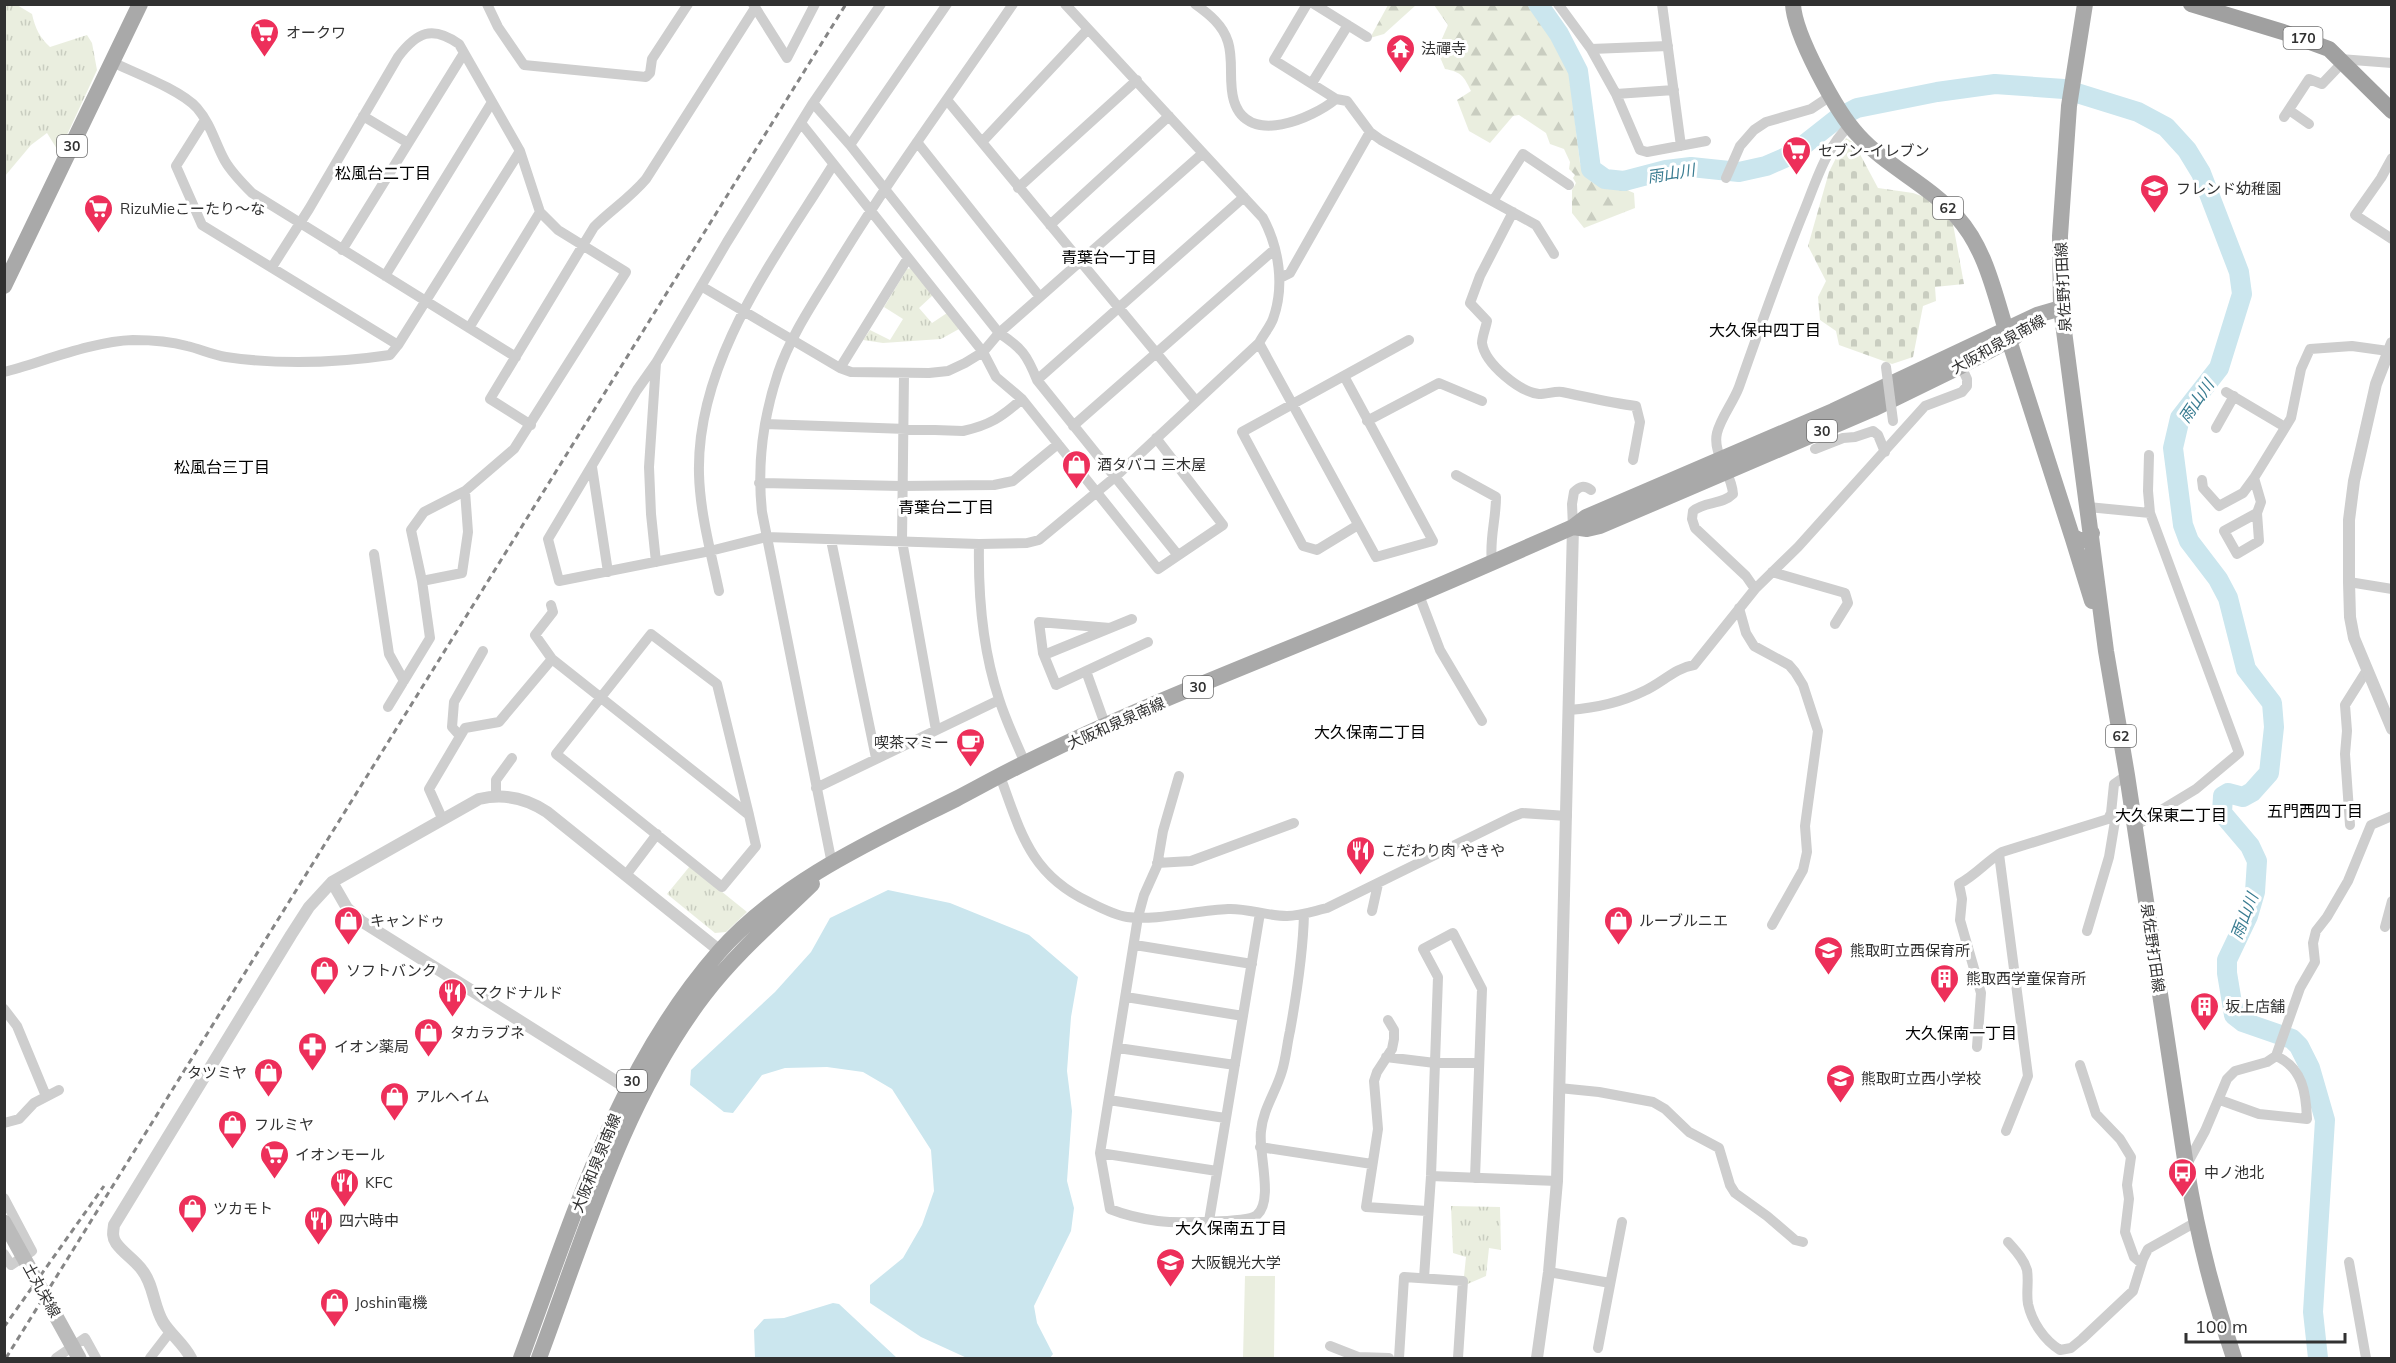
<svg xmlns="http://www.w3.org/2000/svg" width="2396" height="1363" viewBox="0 0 2396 1363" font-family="Mulish,'Noto Sans JP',sans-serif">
<defs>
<pattern id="forest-firs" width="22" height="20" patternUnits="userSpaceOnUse" patternTransform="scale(1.5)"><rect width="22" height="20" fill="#eaeedf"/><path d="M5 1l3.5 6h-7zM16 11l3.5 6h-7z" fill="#c9cdc0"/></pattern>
<pattern id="cemetery-stones" width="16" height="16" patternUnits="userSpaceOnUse" patternTransform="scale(1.5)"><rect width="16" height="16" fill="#eaeedf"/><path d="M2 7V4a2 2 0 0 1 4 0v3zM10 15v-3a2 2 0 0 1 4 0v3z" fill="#c9cdc0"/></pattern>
<pattern id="park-tufts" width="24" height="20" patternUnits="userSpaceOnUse" patternTransform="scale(1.5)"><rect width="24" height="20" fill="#eaeedf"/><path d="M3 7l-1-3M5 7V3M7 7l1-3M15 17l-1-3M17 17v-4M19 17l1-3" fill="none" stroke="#c9cdc0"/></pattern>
</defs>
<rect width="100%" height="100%" fill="#fff"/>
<path fill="url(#forest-firs)" d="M1388,5H1416L1384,34L1370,38Z
M1434,5H1530L1555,41L1569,71L1580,163C1595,196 1609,181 1634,193L1635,208L1584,228L1572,213V190L1576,183L1573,178L1575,175L1569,169L1570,162L1564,149L1550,144L1546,133L1519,115L1513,116L1490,143L1469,131L1457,100L1471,91C1464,76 1461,72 1445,69L1437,50L1448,25Z"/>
<path fill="url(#cemetery-stones)" d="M1846,138L1854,143L1878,188L1913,193L1927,198L1953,224L1964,284L1935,287L1936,301L1923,306L1913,357L1892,364L1839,345L1836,331L1820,320L1818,297L1826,281L1808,246L1829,172Z"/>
<path fill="url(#park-tufts)" d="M5,4L17,5L32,14C35,28 40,38 50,47L87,35L92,43L97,70L61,148L57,149L47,133L31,145L5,176Z
M911,268L933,295L919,308L932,323L947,313L959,329L941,339L883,343L863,340L870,330L890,340L903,319L884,307L907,269Z
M690,866L747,912L726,932L715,933L667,894Z
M1451,1206L1500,1207L1501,1250L1489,1248L1486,1276L1463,1286L1466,1257L1453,1253Z"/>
<path fill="#eaeedf" d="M1245,1276H1275L1274,1358H1243Z"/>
<path fill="#cbe6ee" d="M888,890L950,903L1029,935L1078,977L1071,1017L1067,1071L1072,1111L1067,1181L1074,1208L1071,1231L1034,1306L1037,1323L1053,1354L1050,1358H967L921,1337L870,1303V1285L903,1258L922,1225L934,1191L931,1150L892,1089L863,1072L827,1067L785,1068L762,1075L733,1113L724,1112L690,1085L691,1070L775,992L811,952L830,918Z
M833,1303L839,1304L897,1358H755L754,1330L764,1319L784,1318Z"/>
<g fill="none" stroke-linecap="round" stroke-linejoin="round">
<path stroke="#cbe6ee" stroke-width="20" d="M1538,4L1559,34L1578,71L1591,169L1605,179L1624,181L1666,170L1691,167L1739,172L1766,166L1791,155L1838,118L1857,108L1937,92L1995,84L2064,89L2138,112L2166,127L2187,150L2201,173L2239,272L2242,294L2219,368L2180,418L2173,448L2183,525L2189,541L2218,579L2228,598L2246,669L2272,703L2274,727L2269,773L2252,792L2243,797L2228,793L2223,796L2222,813L2250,846L2257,861L2255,892L2248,916L2227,960V973L2234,1015L2243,1022L2292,1039L2299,1046L2310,1068L2325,1120L2313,1312L2318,1358"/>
<path stroke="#cecece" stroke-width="10" d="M487,4L498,27L524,65L646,77L650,73L652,59L688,4
M753,4L787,58L815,4
M1195,4C1209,14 1223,25 1228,42C1234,61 1228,82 1234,101C1248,147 1313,118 1336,99
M1307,4L1274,60L1336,99L1347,101L1370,132L1381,140L1536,225L1554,254
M1314,4L1367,37
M1558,4L1591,49L1616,94L1640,150L1647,152L1706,141
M1662,4L1681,146
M1591,49L1668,46
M2340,59L2392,63
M112,62C135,73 181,90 197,108C211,124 215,143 225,161C232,173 242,183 252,193L516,357
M1312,83L1348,25
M1616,94L1674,90
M947,100L1196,401
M813,103L850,145L999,333C1022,348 1027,355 1037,380L1177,554
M2289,110L2309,124
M363,116L408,143
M2284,117L2309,79L2322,84L2343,62
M205,120L176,166L202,225L398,345L520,151
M801,123L983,352L996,377L1022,399L1158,569L1223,525L1156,438
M917,142L1040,297
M982,142L1088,29
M850,145L947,4
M2392,158L2381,178L2355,215L2392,239
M1726,178L1740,146L1754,130L1766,122L1811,109L1832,95
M1018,188L1137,80
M1493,201L1523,154L1569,185
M1513,212L1480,276L1470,303L1487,321C1486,327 1482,337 1482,343C1485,364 1520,392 1539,394C1547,394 1555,391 1562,392C1587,397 1611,403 1636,406L1640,422L1633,460
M1050,225L1169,116
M342,250L464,53
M272,267L309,209L398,57C417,32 432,25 459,44L520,151L540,212L558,230L626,272L514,449L465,491L424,512L411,530L422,581L430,638L388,707
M385,276L492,102
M1280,278L1290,273L1370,132
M701,286L840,368L851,372L929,373L948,371L965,363L983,352L999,333L1040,297L1203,153
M469,328L540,212
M1259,343L1376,557L1433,541L1344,376
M656,363L637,390L548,539L559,581L710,551L766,537L979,544L1027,543L1039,540L1115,477L1259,343C1263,335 1270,327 1273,319C1285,286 1279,248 1263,218L1065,4
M840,368L908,258
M4,372C42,362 94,341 133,340C151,340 169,341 187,346C200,349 213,355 226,357C281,365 336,363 390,355L398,345
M904,374L902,541L936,730
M1037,380L1244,197
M2226,392L2285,427
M1367,421L1439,383L1482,401
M765,424L963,431C990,425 1002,417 1022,399
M531,425L490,399L594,227C611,210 630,198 646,179L755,8
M1073,426L1275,249
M2216,428L2234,396
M1815,449L1843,438L1855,437L1873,431L1878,435L1885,452
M2149,455L2148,491L2150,513
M592,467L608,572
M1456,475L1496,497C1496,521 1489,539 1492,563
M2202,480L2203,488L2219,506L2243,493L2254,478
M759,483L901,486L994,485L1013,481L1058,444
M2088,507L2150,513L2239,753L2196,789L2135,826
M2257,513L2224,531L2237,554L2259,541L2257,513L2261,502L2254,478L2291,418L2301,369L2310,349L2352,346L2388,351
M1358,525L1317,550L1303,546L1242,432L1409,340
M1573,527L1572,504L1574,492C1580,486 1584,485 1591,490
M831,540L876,758
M979,544C978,597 982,648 999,699C1006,721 1016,742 1025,763
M374,554L389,654L404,681
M656,562L651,514L649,467L656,363L727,242L813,103L881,4
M1772,572L1845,593L1848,603L1835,624
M422,581L462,573L468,532L465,491
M2349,582L2392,589
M1755,589L1746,576L1695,528L1692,519L1693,511C1705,501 1722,505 1733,494C1732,473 1712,454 1717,433C1721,417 1733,403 1739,387C1759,330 1779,273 1802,216C1815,185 1825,148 1850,125
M719,591C711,553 700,513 699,474C696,360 776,257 833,165
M1419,595L1440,650L1482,721
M551,605L553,612L535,635L552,659
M1739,608L1746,633L1754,646L1789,665L1795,672L1803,685L1818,731L1805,826L1807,852L1803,870L1772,925
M1110,628L1039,622L1043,653L1056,685L1148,642
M1044,655L1132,619
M1086,671L1106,727
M1569,710C1595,708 1620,703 1644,691C1662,683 1675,668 1694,665L1755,589L1798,547L1925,406L1962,392L1967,386V379L1961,366
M460,736L452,727L454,702L483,651
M1000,776C1021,833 1030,874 1089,902C1101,908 1114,915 1127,917C1155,921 1199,910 1228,909C1247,908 1267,916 1287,916C1300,916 1314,911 1327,908L1512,817L1522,813L1567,816
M1179,776L1163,831L1157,866L1144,895L1138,917L1100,1153L1110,1209C1125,1215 1143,1219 1158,1221C1173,1223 1248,1223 1257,1215C1274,1200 1258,1152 1261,1131C1263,1109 1276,1092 1282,1071C1286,1058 1287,1044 1290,1031C1297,992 1303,954 1304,914
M816,788L999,700
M496,796V780L512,758
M442,818L429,789L465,728L499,722L552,659L749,815L717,684L651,634L556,754L722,887L756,846L749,815
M2350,825L2345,754L2347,731L2345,705L2367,670
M1999,854L2028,1076L2006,1131
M1157,863L1191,861L1294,823
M832,864L762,512C757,465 763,418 778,373C791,335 814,302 834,269C889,178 953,92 1013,4
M626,875L657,834
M1372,911L1378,884
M2385,927L2392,901
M2087,931L2109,857L2115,821L2111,813
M1135,945L1252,964
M1126,997L1243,1016
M4,1009L17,1026L46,1096
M1388,1020L1394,1030V1039L1392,1049L1377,1072L1374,1081L1378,1129L1366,1207L1427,1211
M1977,1047L1981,993L1960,920L1962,899L1959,884C1976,875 1987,861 2002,852L2108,819L2111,813L2114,784L2127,775
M1118,1048L1235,1065
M1386,1057L1435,1063H1479
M2080,1065L2096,1114L2120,1139L2131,1157L2127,1185L2129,1199L2125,1232L2134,1257L2141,1263
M1559,1088L1599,1092L1653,1102L1665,1109L1689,1132L1719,1148L1730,1185L1735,1193L1767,1216L1795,1240L1803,1242
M1109,1100L1225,1118
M2220,1100L2259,1114L2307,1119C2306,1093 2303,1068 2276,1056
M4,1123L19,1119L34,1103L59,1090
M1260,1147L1372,1164
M1100,1153L1217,1171
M2186,1166L2205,1131L2227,1079L2235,1071L2267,1062L2276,1056L2300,988L2315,962L2313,943L2316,931L2327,917L2348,881L2371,825L2392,816
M1431,1176L1557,1181
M4,1198L32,1251L11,1265L4,1254
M1209,1221L1260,913
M2008,1242C2015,1250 2024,1259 2027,1270C2029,1281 2026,1293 2028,1304C2032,1322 2044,1340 2060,1350L2071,1348L2082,1339L2133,1291L2143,1259L2148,1249L2196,1222
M2349,1262L2366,1358
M1549,1272L1610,1283
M1424,1278L1431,1176L1438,977L1423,949L1453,933L1482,989L1475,1178
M1330,1346L1358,1357
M1598,1348L1622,1222
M56,1358L85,1338L96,1358
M150,1358L170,1332
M1358,1358V1357L1389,1358
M1399,1358L1404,1277L1463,1281L1458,1358"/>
<path stroke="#cecece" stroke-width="12" d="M2392,343L2376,384L2354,481L2349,520V582L2350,617L2354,638L2392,729
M332,882L347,908L361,921L633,1092
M191,1358C183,1343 171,1335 163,1322C153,1305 154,1285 142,1270C135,1260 123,1253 116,1243C112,1237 113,1232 114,1225L291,935L309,907L332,882L479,799C504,793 526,798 547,812L720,951
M1537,1358L1549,1272L1557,1181L1573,527"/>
<path stroke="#a9a9a9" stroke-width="16" d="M1793,4C1794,34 1837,113 1858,135C1887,167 1928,184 1957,217C1985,248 1994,291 2006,330
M2085,4L2069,106L2060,236L2061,308L2106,651L2127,775L2186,1166C2197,1232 2213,1296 2234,1358
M4,286L140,4
M2009,340L2072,536L2079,540H2086L2092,533
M1573,527L1587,529L1600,526L1873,409L1961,366L2015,337
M2072,536L2092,601
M521,1358C573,1218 618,1067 719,952C782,881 872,841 956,799C979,787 1002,774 1025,763C1152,700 1287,651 1417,595C1469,573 1521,550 1573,527L1586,517L1833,411L2037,315L2061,308
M539,1358C585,1235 623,1101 704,995C736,953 775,920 812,884"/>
<path stroke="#a0a0a0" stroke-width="16" d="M2191,4L2283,32L2329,49L2392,111"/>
<path stroke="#868686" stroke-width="3" stroke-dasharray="6 4.5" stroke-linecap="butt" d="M4,1327L104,1186
M6,1358L846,4"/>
<path stroke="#cecece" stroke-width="10" d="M1886,367L1893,421"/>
<path stroke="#bbb" stroke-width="15" d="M4,1222L79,1358"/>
</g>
<defs>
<symbol id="supermarket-pin" viewBox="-11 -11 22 30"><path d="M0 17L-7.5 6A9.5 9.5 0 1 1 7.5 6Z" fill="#ed2f5a" stroke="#fff"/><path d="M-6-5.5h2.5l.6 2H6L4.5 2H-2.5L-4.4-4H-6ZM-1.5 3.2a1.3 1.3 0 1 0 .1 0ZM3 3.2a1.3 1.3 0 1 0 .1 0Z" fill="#fff"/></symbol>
<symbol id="temple-pin" viewBox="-11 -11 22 30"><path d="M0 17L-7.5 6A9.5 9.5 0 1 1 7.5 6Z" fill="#ed2f5a" stroke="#fff"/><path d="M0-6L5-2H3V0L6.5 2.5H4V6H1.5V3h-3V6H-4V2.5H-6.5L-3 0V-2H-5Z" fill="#fff"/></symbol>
<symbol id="school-pin" viewBox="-11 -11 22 30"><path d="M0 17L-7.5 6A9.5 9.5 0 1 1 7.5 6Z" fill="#ed2f5a" stroke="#fff"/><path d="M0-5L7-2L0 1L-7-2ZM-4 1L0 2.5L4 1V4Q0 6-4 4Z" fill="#fff"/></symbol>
<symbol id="shop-pin" viewBox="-11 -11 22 30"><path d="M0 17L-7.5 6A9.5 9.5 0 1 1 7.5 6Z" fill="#ed2f5a" stroke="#fff"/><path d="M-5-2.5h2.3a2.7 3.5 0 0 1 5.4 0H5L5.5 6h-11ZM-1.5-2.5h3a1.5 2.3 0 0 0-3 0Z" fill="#fff"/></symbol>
<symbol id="cafe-pin" viewBox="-11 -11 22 30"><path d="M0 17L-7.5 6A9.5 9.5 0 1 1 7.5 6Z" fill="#ed2f5a" stroke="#fff"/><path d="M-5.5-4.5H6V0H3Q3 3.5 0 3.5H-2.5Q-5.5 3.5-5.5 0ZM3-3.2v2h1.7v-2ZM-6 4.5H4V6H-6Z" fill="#fff"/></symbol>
<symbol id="restaurant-pin" viewBox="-11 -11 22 30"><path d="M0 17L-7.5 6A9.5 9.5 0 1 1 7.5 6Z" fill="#ed2f5a" stroke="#fff"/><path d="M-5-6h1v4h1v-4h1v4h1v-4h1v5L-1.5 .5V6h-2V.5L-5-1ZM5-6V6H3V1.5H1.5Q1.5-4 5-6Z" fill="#fff"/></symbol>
<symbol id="building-pin" viewBox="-11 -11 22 30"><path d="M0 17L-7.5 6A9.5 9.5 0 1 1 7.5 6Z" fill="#ed2f5a" stroke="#fff"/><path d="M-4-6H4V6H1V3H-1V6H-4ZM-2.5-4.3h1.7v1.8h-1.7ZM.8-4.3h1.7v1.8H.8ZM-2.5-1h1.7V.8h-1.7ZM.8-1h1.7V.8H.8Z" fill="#fff"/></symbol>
<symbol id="pharmacy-pin" viewBox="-11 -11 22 30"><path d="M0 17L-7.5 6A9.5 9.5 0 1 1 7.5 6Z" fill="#ed2f5a" stroke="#fff"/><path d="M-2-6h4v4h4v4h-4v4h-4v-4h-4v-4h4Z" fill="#fff"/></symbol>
<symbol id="bus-pin" viewBox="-11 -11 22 30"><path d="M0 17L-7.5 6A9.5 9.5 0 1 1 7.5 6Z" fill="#ed2f5a" stroke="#fff"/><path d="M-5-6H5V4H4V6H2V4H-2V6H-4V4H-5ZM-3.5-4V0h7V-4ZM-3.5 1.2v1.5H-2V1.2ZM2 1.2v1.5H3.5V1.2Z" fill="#fff"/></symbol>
<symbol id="university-pin" viewBox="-11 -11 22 30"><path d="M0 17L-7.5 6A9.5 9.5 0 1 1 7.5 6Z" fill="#ed2f5a" stroke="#fff"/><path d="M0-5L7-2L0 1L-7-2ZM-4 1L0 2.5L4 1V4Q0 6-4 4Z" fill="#fff"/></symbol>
</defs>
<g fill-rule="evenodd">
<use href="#supermarket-pin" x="248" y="16" width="33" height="45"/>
<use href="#temple-pin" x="1384" y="32" width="33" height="45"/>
<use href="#supermarket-pin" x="1780" y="134" width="33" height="45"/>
<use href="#school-pin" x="2138" y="172" width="33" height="45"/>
<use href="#supermarket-pin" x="82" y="192" width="33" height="45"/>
<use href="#shop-pin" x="1060" y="448" width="33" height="45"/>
<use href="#cafe-pin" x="954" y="726" width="33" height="45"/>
<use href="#restaurant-pin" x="1344" y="834" width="33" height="45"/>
<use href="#shop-pin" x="332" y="904" width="33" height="45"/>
<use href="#shop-pin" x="1602" y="904" width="33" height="45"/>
<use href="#school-pin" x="1812" y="934" width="33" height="45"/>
<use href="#shop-pin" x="308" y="954" width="33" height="45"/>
<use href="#building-pin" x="1928" y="962" width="33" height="45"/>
<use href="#restaurant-pin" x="436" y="976" width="33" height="45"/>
<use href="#building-pin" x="2188" y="990" width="33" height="45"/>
<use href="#shop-pin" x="412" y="1016" width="33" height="45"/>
<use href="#pharmacy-pin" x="296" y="1030" width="33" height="45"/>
<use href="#shop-pin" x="252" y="1056" width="33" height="45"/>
<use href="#school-pin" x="1824" y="1062" width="33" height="45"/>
<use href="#shop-pin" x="378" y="1080" width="33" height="45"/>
<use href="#shop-pin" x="216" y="1108" width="33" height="45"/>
<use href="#supermarket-pin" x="258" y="1138" width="33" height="45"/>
<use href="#bus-pin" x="2166" y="1156" width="33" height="45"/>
<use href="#restaurant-pin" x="328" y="1166" width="33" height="45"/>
<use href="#shop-pin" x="176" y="1192" width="33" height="45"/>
<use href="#restaurant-pin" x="302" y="1204" width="33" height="45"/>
<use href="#university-pin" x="1154" y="1246" width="33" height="45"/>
<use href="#shop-pin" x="318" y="1286" width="33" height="45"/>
</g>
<g text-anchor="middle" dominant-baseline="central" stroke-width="6" stroke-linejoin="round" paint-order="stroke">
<g fill="#fff" stroke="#6f6f6f" stroke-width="1.5">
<rect x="2283.5" y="27" width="39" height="22" rx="4.5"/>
<rect x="57" y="135" width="30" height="22" rx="4.5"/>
<rect x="1933" y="197" width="30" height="22" rx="4.5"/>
<rect x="1807" y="420" width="30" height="22" rx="4.5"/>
<rect x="1183" y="676" width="30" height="22" rx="4.5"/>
<rect x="2106" y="725" width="30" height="22" rx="4.5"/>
<rect x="617" y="1070" width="30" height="22" rx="4.5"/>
</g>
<g font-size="14" font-weight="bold" fill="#313131">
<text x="2303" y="38">170</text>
<text x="72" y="146">30</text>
<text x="1948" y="208">62</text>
<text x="1822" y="431">30</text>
<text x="1198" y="687">30</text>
<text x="2121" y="736">62</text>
<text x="632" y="1081">30</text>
</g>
<g font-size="15" fill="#313131" stroke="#fff" text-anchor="start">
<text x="286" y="32">オークワ</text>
<text x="1421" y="48">法禪寺</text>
<text x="1818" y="150">セブン-イレブン</text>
<text x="2176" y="188">フレンド幼稚園</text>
<text x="120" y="208">RizuMieこーたり～な</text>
<text x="1097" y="464">酒タバコ 三木屋</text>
<text x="949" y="742" text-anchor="end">喫茶マミー</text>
<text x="1381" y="850">こだわり肉 やきや</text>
<text x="370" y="920">キャンドゥ</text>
<text x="1639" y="920">ルーブルニエ</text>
<text x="1850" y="950">熊取町立西保育所</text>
<text x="346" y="970">ソフトバンク</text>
<text x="1966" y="978">熊取西学童保育所</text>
<text x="473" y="992">マクドナルド</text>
<text x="2225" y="1006">坂上店舗</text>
<text x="450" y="1032">タカラブネ</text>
<text x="334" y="1046">イオン薬局</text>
<text x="247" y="1072" text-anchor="end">タツミヤ</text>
<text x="1861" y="1078">熊取町立西小学校</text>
<text x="415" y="1096">アルヘイム</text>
<text x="254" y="1124">フルミヤ</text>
<text x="295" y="1154">イオンモール</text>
<text x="2204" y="1172">中ノ池北</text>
<text x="365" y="1182">KFC</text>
<text x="213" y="1208">ツカモト</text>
<text x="339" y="1220">四六時中</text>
<text x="1191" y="1262">大阪観光大学</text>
<text x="355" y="1302">Joshin電機</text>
</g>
<g font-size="15" fill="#313131" stroke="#fff">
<text transform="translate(2063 287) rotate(-93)">泉佐野打田線</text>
<text transform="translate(1998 344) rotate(-29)">大阪和泉泉南線</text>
<text transform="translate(1116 723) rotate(-24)">大阪和泉泉南線</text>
<text transform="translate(2153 948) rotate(82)">泉佐野打田線</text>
<text transform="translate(596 1163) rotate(-68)">大阪和泉泉南線</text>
<text transform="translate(42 1290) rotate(61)">土丸栄線</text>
</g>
<g font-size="16" fill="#000" stroke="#fff">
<text x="383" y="173">松風台二丁目</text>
<text x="1109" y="257">青葉台一丁目</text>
<text x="1765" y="330">大久保中四丁目</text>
<text x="222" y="467">松風台三丁目</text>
<text x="946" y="507">青葉台二丁目</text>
<text x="1370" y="732">大久保南二丁目</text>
<text x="2315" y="811">五門西四丁目</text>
<text x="2171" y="815">大久保東二丁目</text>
<text x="1961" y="1033">大久保南一丁目</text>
<text x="1231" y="1228">大久保南五丁目</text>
</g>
<g font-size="16" font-style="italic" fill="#397c91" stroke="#fff">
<text transform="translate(1671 173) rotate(-9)">雨山川</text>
<text transform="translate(2196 401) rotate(-56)">雨山川</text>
<text transform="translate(2244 916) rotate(-69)">雨山川</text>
</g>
</g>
<rect width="2396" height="1363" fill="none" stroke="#313131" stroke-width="12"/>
<path d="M2186 1333v9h159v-9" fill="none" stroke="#313131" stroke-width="3"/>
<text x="2195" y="1333" font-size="18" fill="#313131" stroke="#ffffff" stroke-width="4.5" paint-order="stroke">100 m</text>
</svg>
